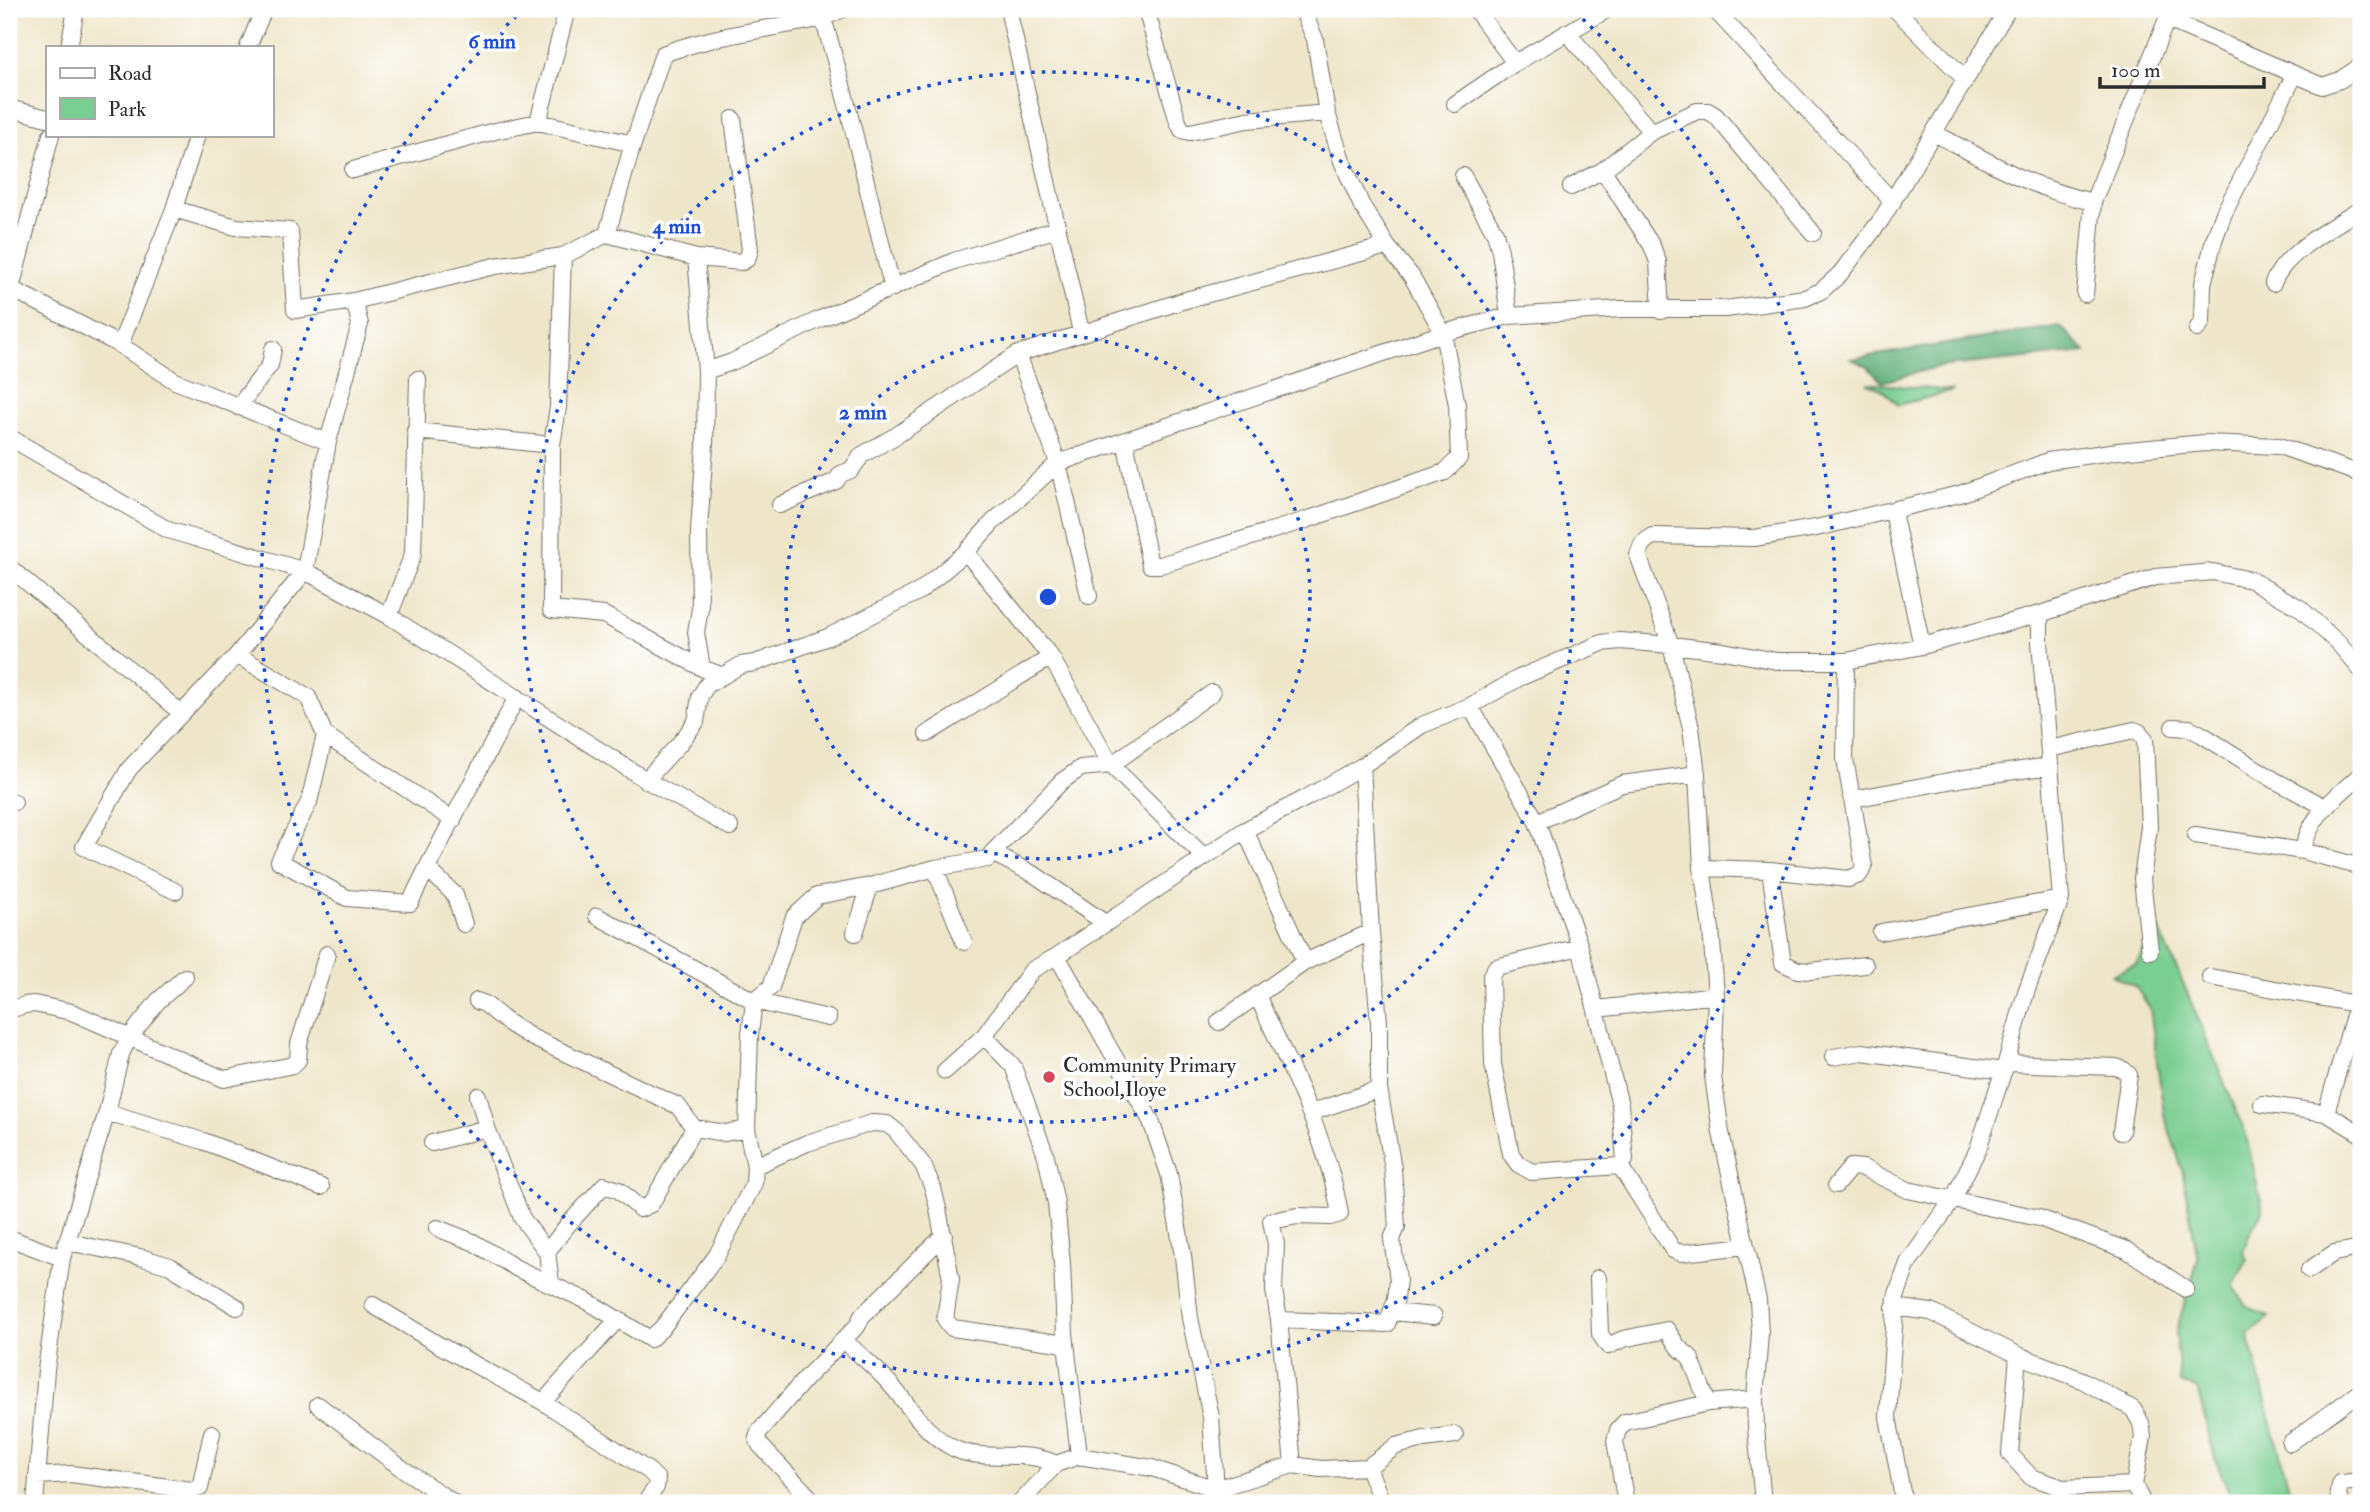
<svg xmlns="http://www.w3.org/2000/svg" width="2370" height="1512" viewBox="0 0 2370 1512" font-family="'IM FELL Double Pica',serif">
<rect width="100%" height="100%" fill="#fff"/>
<filter id="ink" filterUnits="userSpaceOnUse"><feTurbulence type="fractalNoise" baseFrequency=".0143" numOctaves="2"/><feDisplacementMap in="SourceGraphic" scale="14" xChannelSelector="R" yChannelSelector="G"/><feConvolveMatrix kernelMatrix="1 2 1 2 8 2 1 2 1" color-interpolation-filters="sRGB"/></filter>
<filter id="wash" filterUnits="userSpaceOnUse"><feTurbulence type="fractalNoise" baseFrequency=".00686" numOctaves="4" result="noise"/><feDisplacementMap in="SourceGraphic" scale="28" xChannelSelector="R" yChannelSelector="G"/><feGaussianBlur stdDeviation="1.57" result="paint"/><feColorMatrix in="noise" values="0 0 0 0 0 0 0 0 0 0 0 0 0 0 0 0 0 1.4 0 .05"/><feComposite in="paint" operator="in"/></filter>
<g filter="url(#wash)">
<rect width="100%" height="100%" fill="#efe6ca"/>
<path fill="#7ace91" stroke="#527c5e" stroke-width="2" d="M1867,383L1953,391L1898,405L1883,390Z
M2154,918L2183,983L2245,1132L2263,1210L2251,1230L2243,1251L2247,1260L2233,1285L2245,1305L2269,1317L2248,1334L2293,1503H2234L2215,1459L2197,1388L2180,1383L2176,1331L2198,1260L2182,1169L2164,1114L2150,1008L2135,986L2112,975L2136,964L2150,939Z"/>
<path fill="#63b17b" stroke="#476e53" stroke-width="2" d="M2060,326L2086,352L1937,367L1882,382L1867,366L1851,359Z"/>
</g>
<g filter="url(#ink)">
<g fill="none" stroke-linecap="round" stroke-linejoin="round">
<defs>
<path id="minor" d="M1008,9L1081,332
M1146,9L1178,122L1182,130L1190,132L1247,120L1327,113
M1475,9L1515,63
M1714,9L1893,202
M1895,9L1965,79
M823,19C851,107 868,199 893,288
M2168,20L2322,86L2340,80L2361,66
M1567,32L1651,132
M69,47L76,9
M248,47L264,9
M1455,104L1515,63L1608,9
M9,108L47,118
M538,122L567,9
M1934,133C1986,160 2034,190 2093,202
M353,170L495,131L538,122L633,144
M1603,170L1652,246L1658,262L1661,311
M1463,176L1495,233L1500,251L1509,316
M1571,187L1603,170L1651,132L1697,111H1708L1716,116L1813,233
M174,209L236,227L290,231L295,310L354,301
M607,234L696,258L706,371L705,446L699,530L700,609L696,632L702,668
M563,256L558,407L552,445L551,610L604,615L702,668L723,676
M696,258L742,262L747,259L750,250L733,119
M2273,283C2285,252 2334,226 2361,209
M12,289L120,345L175,381L328,442
M2085,294L2093,202L2171,9
M9,296L51,135
M2197,329L2202,322L2203,284L2214,240L2224,213L2294,76
M120,345L174,209L197,135
M1018,354L1058,463L1089,596
M706,371L732,362L818,320L954,261L1057,229
M238,407L270,365L273,349
M415,431L552,445
M9,437L168,530L305,571L389,616L646,780L730,827
M1125,440L1150,565H1160L1306,520L1445,472L1459,458L1457,405L1443,333L1412,277L1387,246L1361,204L1342,161L1327,113L1315,39L1302,9
M780,505L836,481L841,474L851,470L862,455L897,435L1018,354L1182,301L1387,246
M1893,512L1922,646
M966,552L1051,657L1111,765L1203,856
M9,567L181,713
M389,616L413,554L418,379
M1470,706L1537,822L1580,947L1620,1105L1625,1160L1620,1166
M2173,727L2189,728L2201,734L2276,781L2325,807
M927,734L1051,657
M325,735L453,820
M2049,749L2134,730L2139,732L2145,739L2149,827L2142,879L2150,951
M646,780L680,743L696,722L700,696L707,685L741,665L755,663L828,637L920,591L966,552L993,522L1058,463L1443,333L1509,316L1622,309H1726L1805,298L1821,291L1840,274L1881,220L2008,9
M1853,799L1965,778L2050,766
M9,804L14,802
M1537,822L1622,784L1697,774
M1245,830L1305,962
M2195,835L2303,851L2361,867
M2303,851C2309,815 2336,798 2361,774
M992,853L1062,781L1081,768L1111,765L1212,693
M427,868L410,903L347,898L279,861L309,802L325,735L308,697L237,655L305,571L328,442L360,324L354,301L495,266L563,256L607,234L633,144L663,54C697,41 734,34 770,28C798,22 817,22 843,9
M935,868L964,942
M1702,868L1770,870L1848,879L1859,875L1864,867L1845,759L1846,661
M1770,870L1783,963L1798,970L1810,971L1865,965
M175,891L84,847L129,769L237,655
M597,916L754,1001L828,1018
M464,924L455,895L427,868L517,697
M1881,932L2061,899
M855,933L870,886
M1580,947L1496,967L1491,976L1493,1064L1511,1154L1518,1164L1532,1172L1620,1166
M1057,956L1151,1121L1169,1174L1183,1256L1190,1318L1211,1417L1216,1489L1208,1503
M2210,977L2361,1005
M1257,995C1289,1066 1327,1137 1340,1214L1330,1217L1298,1216L1271,1221L1276,1244L1274,1290L1279,1320L1293,1465
M477,1001L485,1004L507,1022L531,1037L678,1106L694,1128L725,1133L747,1129
M1597,1009L1716,995
M9,1010L25,1005L34,1004L72,1012L224,1079L293,1065L298,1060L299,1044L327,954
M1219,1022L1305,962L1371,932
M984,1036L1013,1066L1046,1156L1056,1203L1062,1264L1065,1334L1079,1456
M1833,1057L1862,1052L2004,1071
M2006,1063L2116,1067L2124,1070L2129,1075L2121,1132
M945,1071L984,1036L1032,970L1057,956L1245,830L1306,798L1362,766L1422,725L1470,706L1519,678L1602,643L1620,641L1671,645L1723,651L1777,661H1846L1922,646L2040,614L2156,577L2213,572L2251,580L2300,608L2339,644L2361,670
M478,1096L487,1128L522,1218L547,1252
M2262,1104L2326,1113L2361,1134
M107,1112L203,1141L321,1187
M1310,1113L1379,1089
M2326,1113L2357,1005
M432,1143L487,1128
M755,1166L807,1143L872,1123L887,1124L896,1131L923,1165L933,1188L938,1209L951,1279L945,1319L952,1328L1066,1344
M1620,1166L1673,1250L1681,1253L1746,1246
M1836,1185L1851,1167L1863,1168L1908,1190L2039,1218L2127,1250L2186,1289
M437,1228L473,1242L516,1268L587,1301L650,1339L662,1328L717,1255L754,1183L755,1166L747,1129L750,1034L754,1001L771,987L794,917L817,896L870,886L935,868L988,859L992,853L1035,875L1105,923
M9,1238L62,1258
M68,1242L140,1257L170,1266L237,1307
M2309,1270L2334,1253L2361,1248
M1598,1278L1600,1334L1608,1346L1623,1339L1667,1330L1678,1347L1690,1357L1708,1403
M551,1283L547,1252L566,1227L604,1185L619,1190L640,1209L651,1204L694,1128
M373,1305L439,1345L543,1402L649,1471L657,1479L656,1487L645,1503
M1894,1307L1931,1312L2018,1355L2082,1380L2133,1409L2141,1423L2143,1437L2134,1485L2143,1503
M1392,1312L1434,1316
M1279,1320L1387,1324L1396,1299L1398,1279L1392,1239L1397,1227L1393,1169L1379,1089V1022L1371,932L1362,766
M844,1340C859,1355 877,1368 891,1385C911,1408 926,1435 955,1449C986,1463 1023,1448 1056,1464
M2018,1355L2010,1454L2031,1477L2063,1488L2134,1485
M543,1402L617,1320
M318,1405L400,1467L454,1503
M2290,1443L2361,1391
M37,1476L71,1474L192,1490L200,1488L212,1433
M35,1503L46,1370L62,1258L107,1112L121,1054L129,1038L158,1001L185,977
M815,1503L760,1445L757,1438L759,1432L805,1379L858,1325L862,1316L944,1235
M1020,1503L1056,1464L1079,1456L1152,1468L1216,1489L1293,1465L1321,1469L1368,1467
M1382,1503L1368,1467L1396,1446L1424,1439L1455,1435
M1626,1503L1615,1441L1618,1430L1625,1422L1708,1403L1755,1399
M1763,1503L1756,1428L1755,1399L1760,1333L1758,1300L1721,1133L1713,1076L1716,995L1711,929L1702,868L1697,774L1691,728L1671,645L1638,555L1642,544L1652,536L1754,538L1816,528L1960,494L2048,461L2118,451L2205,443L2279,446L2361,474
M1904,1503L1888,1417L1896,1297L1908,1263L1952,1201L1978,1149L2006,1063L2026,992L2061,899L2040,642V614
M2340,1503L2338,1492L2341,1483L2361,1481"/>
</defs>
<use href="#minor" stroke="#706c63" stroke-width="18"/>
<use href="#minor" stroke="#fff" stroke-width="16"/>
</g>
</g>
<g fill="none" stroke="#1d4ed8" stroke-width="3.5" stroke-dasharray="3.5 7">
<circle cx="1048" cy="597" r="262"/>
<circle cx="1048" cy="597" r="525"/>
<path d="M1575 12A787 787 0 1 1 521 12"/>
</g>
<circle fill="#d1495b" stroke="#fff" stroke-width="2.5" cx="1049" cy="1077" r="7"/>
<g text-anchor="middle" dominant-baseline="central" stroke-width="7" stroke-linejoin="round" paint-order="stroke">
<g font-size="21" fill="#2b2b2b" stroke="#fff" text-anchor="start">
<text x="1063" y="1065">Community Primary<tspan x="1063" dy="24">School,Iloye</tspan></text>
</g>
</g>
<circle cx="1048" cy="597" r="10" fill="#1d4ed8" stroke="#fff" stroke-width="3.5"/>
<g font-size="21" text-anchor="middle" font-weight="bold" fill="#1d4ed8" stroke="#fff" stroke-width="7" stroke-linejoin="round" paint-order="stroke">
<text x="492" y="48">6 min</text>
<text x="677" y="233">4 min</text>
<text x="863" y="419">2 min</text>
</g>
<rect width="2370" height="1512" fill="none" stroke="#fff" stroke-width="35"/>
<rect x="46" y="46" width="228" height="91" fill="#ffffff" stroke="#aaaaaa" stroke-width="2"/>
<rect x="60" y="68" width="35" height="10" fill="#ffffff" stroke="#aaaaaa" stroke-width="2"/>
<text x="108" y="80" font-size="21" fill="#2b2b2b">Road</text>
<rect x="60" y="98" width="35" height="21" fill="#7ace91" stroke="#aaaaaa" stroke-width="2"/>
<text x="108" y="116" font-size="21" fill="#2b2b2b">Park</text>
<path d="M2100 77v10h164v-10" fill="none" stroke="#2b2b2b" stroke-width="3.5"/>
<text x="2111" y="77" font-size="21" fill="#2b2b2b" stroke="#ffffff" stroke-width="5" paint-order="stroke">100 m</text>
</svg>
